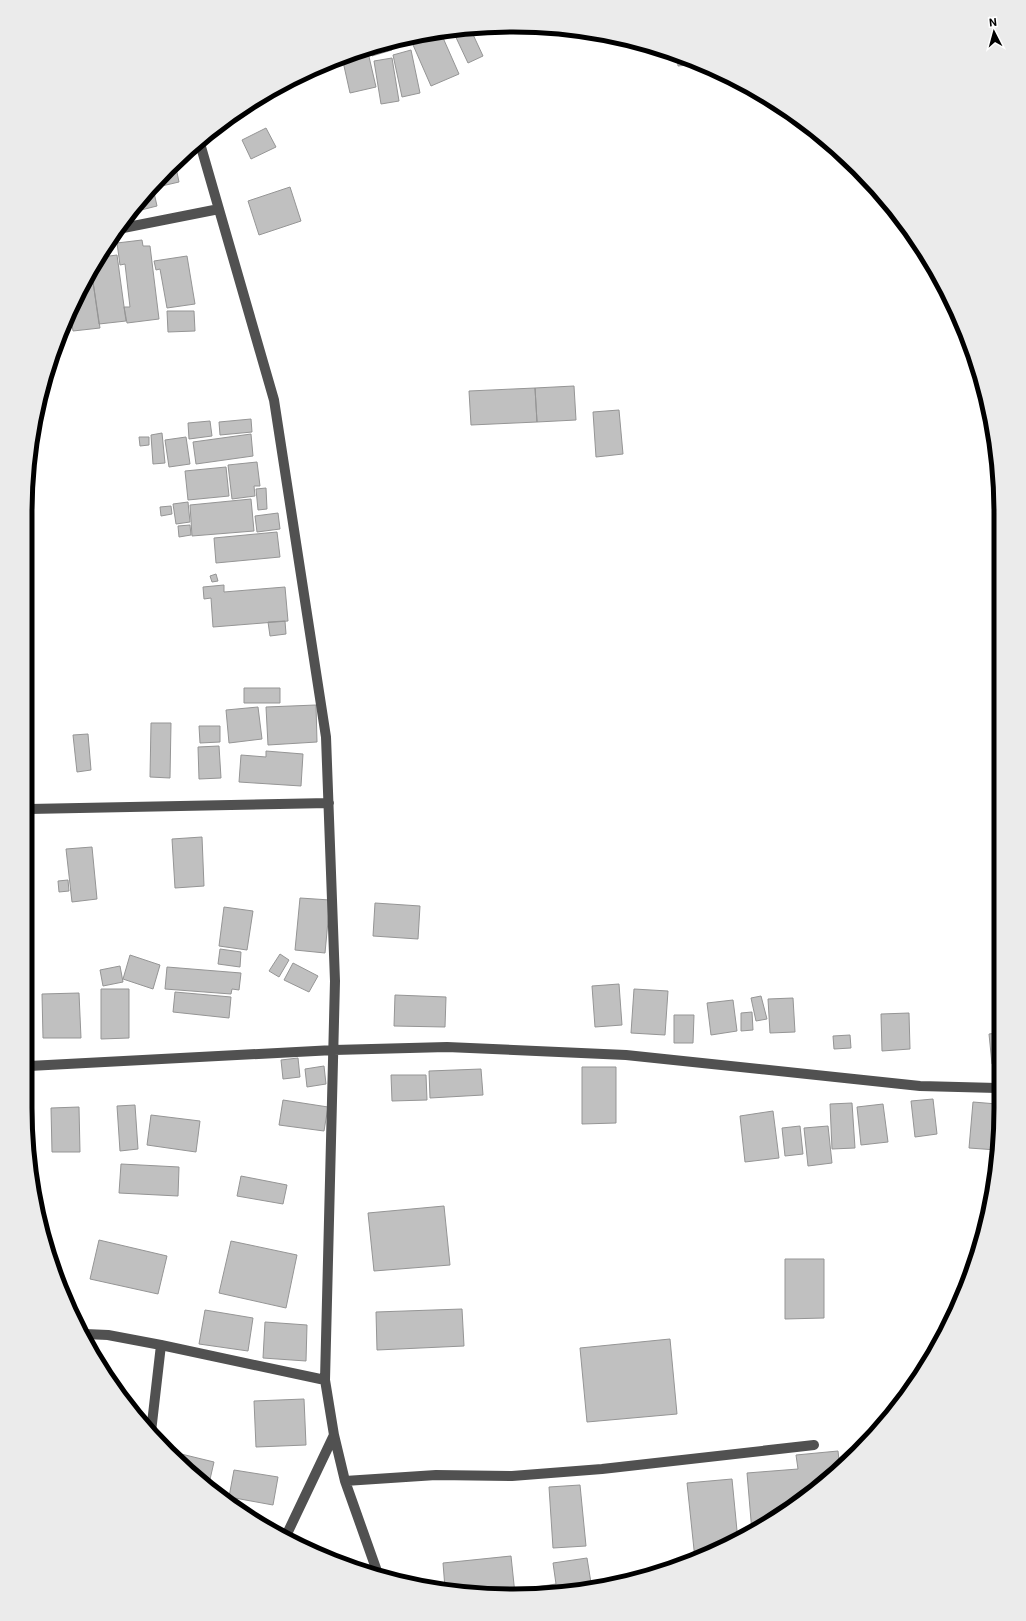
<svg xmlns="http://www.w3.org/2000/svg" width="1026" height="1621" viewBox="0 0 1026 1621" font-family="Roboto,sans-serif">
<rect width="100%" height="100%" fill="#fff"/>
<path fill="#c0c0c0" stroke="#959595" d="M470,28L483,56L468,63L452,29Z
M440,31L459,74L431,86L410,38Z
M390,43L392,50L372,56L369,48Z
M367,48L376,87L350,93L342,57L356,51Z
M411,50L420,93L402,97L393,55Z
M677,56L697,63V64L678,66Z
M392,58L399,101L381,104L374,61Z
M295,78L284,89L281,85Z
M266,128L276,147L251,159L242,140Z
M175,163L179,182L153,188L157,206L129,213Z
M290,187L301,221L259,235L248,201Z
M142,240L143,246H150L159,319L127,323L124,307H130L125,264L120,265L117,243Z
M117,255L126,321L99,324L92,275L102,257Z
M187,256L195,304L167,308L160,269L156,270L154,261Z
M92,275L100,328L73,331L70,312Z
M167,311H194L195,331L168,332Z
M574,386L576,420L537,422L535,388Z
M535,388L537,422L471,425L469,391Z
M619,410L623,454L596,457L593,412Z
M251,419L252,432L220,435L219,422Z
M210,421L212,436L189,439L188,423Z
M162,433L165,463L153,464L151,435Z
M251,434L253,456L196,464L193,442Z
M139,437H149V445L140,446Z
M186,437L190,464L169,467L165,440Z
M257,462L260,486H254L255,496L232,499L228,465Z
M226,467L229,496L188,500L185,471Z
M266,488L267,509L258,510L256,489Z
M251,499L254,531L192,536L190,505Z
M188,502L190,522L176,524L173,504Z
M171,506L172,514L161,516L160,507Z
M278,513L280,529L257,532L255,516Z
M190,525L191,535L179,537L178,526Z
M277,532L280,557L216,563L214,538Z
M216,574L218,581L212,582L210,576Z
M224,585V592L285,587L288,621L213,627L211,598L204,599L203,587Z
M285,621L286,634L270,636L268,622Z
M244,688H280V703H244Z
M316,705L317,742L268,745L266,707Z
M258,707L262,739L229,743L226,710Z
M151,723H171L170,778L150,777Z
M199,726H220V742L200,743Z
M88,734L91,770L77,772L73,735Z
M219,746L221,778L199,779L198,747Z
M266,751L303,754L301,786L239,782L241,755L266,757Z
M202,837L204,886L175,888L172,839Z
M92,847L97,899L72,902L66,849Z
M68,880L69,891L59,892L58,881Z
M300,898L330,900L325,953L295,950Z
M375,903L420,906L418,939L373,936Z
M224,907L253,911L247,950L219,946Z
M220,949L241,952L240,967L218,964Z
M280,954L289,960L279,977L269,971Z
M130,955L160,965L153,989L123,979Z
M293,963L318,976L309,992L284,980Z
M120,966L123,982L103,986L100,970Z
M167,967L241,973L239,990L232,989L231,994L165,989Z
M619,984L622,1025L595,1027L592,986Z
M101,989H129V1038L101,1039Z
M634,989L668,991L665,1035L631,1033Z
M175,992L231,997L229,1018L173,1012Z
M79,993L81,1038H43L42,994Z
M395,995L446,997L445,1027L394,1026Z
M761,996L767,1019L756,1021L751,998Z
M793,998L795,1032L770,1033L768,999Z
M733,1000L737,1031L711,1035L707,1003Z
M752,1012L753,1030L741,1031V1013Z
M909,1013L910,1049L882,1051L881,1014Z
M674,1015H694L693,1043H674Z
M997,1033V1063L992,1064L989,1034Z
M850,1035L851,1048L834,1049L833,1036Z
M298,1058L300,1077L283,1079L281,1060Z
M324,1066L326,1084L307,1087L305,1069Z
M582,1067H616V1123L582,1124Z
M481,1069L483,1095L430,1098L429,1071Z
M391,1075H426L427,1100L392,1101Z
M933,1099L937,1134L915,1137L911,1101Z
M283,1100L328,1107L324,1131L279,1125Z
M973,1102L997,1104V1150L969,1148Z
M852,1103L855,1148L832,1149L830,1104Z
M883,1104L888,1142L861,1145L857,1107Z
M135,1105L138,1149L120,1151L117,1106Z
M79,1107L80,1152H52L51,1108Z
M773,1111L779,1158L745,1162L740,1116Z
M151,1115L200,1121L196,1152L147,1145Z
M800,1126L803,1154L785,1156L782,1128Z
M828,1126L832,1163L808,1166L804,1128Z
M29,1162H36L37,1186H32L29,1172Z
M121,1164L179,1167L178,1196L119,1193Z
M241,1176L287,1185L283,1204L237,1196Z
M444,1206L450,1265L374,1271L368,1213Z
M99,1240L167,1256L158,1294L90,1279Z
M231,1241L297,1255L286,1308L219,1293Z
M785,1259H824V1318L785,1319Z
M462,1309L464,1346L377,1350L376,1312Z
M205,1310L253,1318L248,1351L199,1344Z
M265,1322L307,1325L306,1361L263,1358Z
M670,1339L677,1414L587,1422L580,1348Z
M304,1399L306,1445L256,1447L254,1401Z
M838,1451L840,1469L835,1475L784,1514L752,1532L747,1473L798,1469L796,1455Z
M173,1452L214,1462L208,1488L172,1457Z
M234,1470L278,1477L273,1505L229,1497Z
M732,1479L738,1541L729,1546L695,1559L687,1483Z
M580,1485L586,1546L553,1548L549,1487Z
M511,1556L515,1594L481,1595L445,1588L443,1563Z
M587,1558L592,1589L576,1592L530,1593L529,1588L556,1584L553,1563Z"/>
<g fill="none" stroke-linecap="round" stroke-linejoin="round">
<path stroke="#515151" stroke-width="10" d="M199,140L274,400L326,737L335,981L325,1380L334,1435L285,1538
M118,229L219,209
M29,809L329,803
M29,1066L334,1050L447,1047L626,1055L920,1086L997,1088
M85,1334L108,1335L161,1345L325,1380
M151,1432L161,1345
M334,1435L345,1481L378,1574
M345,1481L436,1475L512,1476L602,1469L814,1445"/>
</g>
<path d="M0 0H1026V1621H0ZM513 32H513A481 481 0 0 1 994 513V1108A481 481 0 0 1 513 1589H513A481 481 0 0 1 32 1108V513A481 481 0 0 1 513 32Z" fill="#ebebeb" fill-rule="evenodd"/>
<path fill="none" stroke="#000" stroke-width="5" d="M513 32H513A481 481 0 0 1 994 513V1108A481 481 0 0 1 513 1589H513A481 481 0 0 1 32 1108V513A481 481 0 0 1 513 32Z"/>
<g transform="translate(994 32) rotate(354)" stroke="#ffffff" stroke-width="3" paint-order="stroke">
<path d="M0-3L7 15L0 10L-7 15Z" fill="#000000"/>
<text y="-6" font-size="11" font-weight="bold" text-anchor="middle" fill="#000000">N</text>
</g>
</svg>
